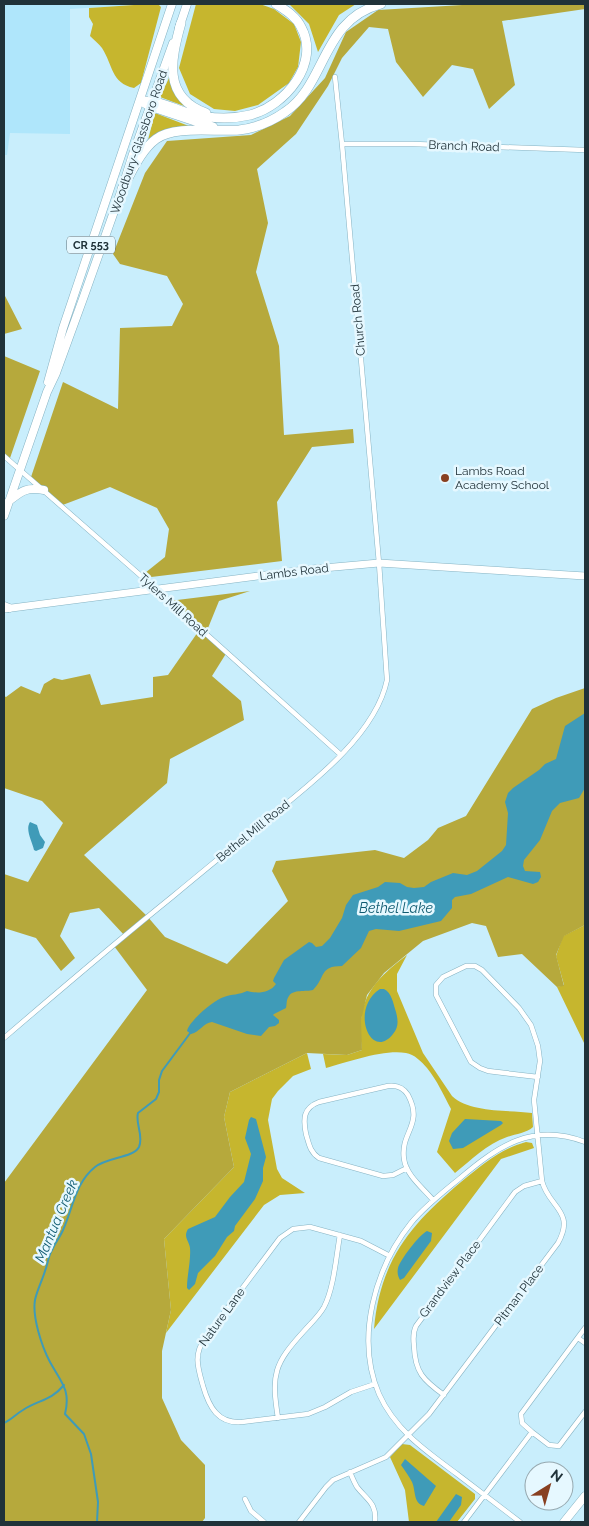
<svg xmlns="http://www.w3.org/2000/svg" width="589" height="1526" viewBox="0 0 589 1526" font-family="Raleway,sans-serif">
<rect width="100%" height="100%" fill="#c9eefc"/>
<path fill="#afe6fb" d="M4,4H149L70,9V134L10,133L7,155H4Z"/>
<path fill="#c6b62e" d="M149,4H158L161,7L141,83L134,88C111,83 113,65 102,48C99,44 94,40 90,36L93,24L89,17V8Z
M196,4H260L274,9L294,24L301,42L298,67L289,83L258,105L235,111L214,109L190,94L179,68Z
M289,4H356L339,15L318,52L309,24Z
M169,78L184,106L160,97Z
M155,113L194,128L148,140Z
M585,925V1045L557,987L564,985L556,956L563,936Z
M407,955L397,974V991L423,1053L452,1096C470,1113 508,1110 532,1113L533,1127C527,1133 515,1134 507,1137C487,1144 471,1160 455,1173L437,1152L451,1109C444,1096 437,1080 427,1068C422,1062 414,1054 406,1053C384,1049 348,1062 326,1068L323,1054L347,1055L362,1050C361,1040 359,1029 361,1019C365,988 384,973 407,955Z
M307,1053L311,1069L293,1076L278,1091L272,1099L268,1120L277,1169L282,1178L305,1193L280,1195L264,1205L166,1333L171,1310L164,1239L234,1167L224,1117L230,1092Z
M526,1142L532,1143L534,1148L501,1159L374,1329C380,1260 411,1224 461,1182C482,1165 500,1149 526,1142Z
M402,1444L410,1445L475,1494V1499L457,1522H409L405,1490L390,1457Z"/>
<path fill="#b6a93c" d="M479,4H585V9L502,21L515,85L489,109L473,69L452,65L423,97L396,62L388,29L369,27L342,58L328,86L296,134L257,169L268,223L256,272L279,346L284,435L353,429L354,443L312,447L277,502L282,561L143,578L140,577L165,557L169,529L157,508L110,487L60,506L30,480L63,382L118,409L120,328L172,326L183,304L167,276L120,264L113,254L145,173L167,141L251,135L290,116L325,78L346,32L378,10Z
M4,294L22,329L4,334Z
M4,356L40,371L9,461L4,457Z
M250,591L219,601L206,633L227,652L212,676L241,701L244,720L170,759L167,783L84,855L147,916L165,937L227,964L288,901L272,871L276,861L375,850L404,858L428,840L438,828L466,816L532,709L556,698L585,688V925L564,936L556,955L564,986L557,987L522,954L498,957L486,926L472,923L423,941L384,973L367,995L361,1020L362,1050L347,1055L307,1053L230,1092L224,1117L234,1167L164,1239L171,1310L162,1351V1398L181,1440L205,1465V1518L202,1522H4V1183L147,990L114,946L125,936L99,908L70,913L60,936L75,958L61,971L36,938L4,928V874L28,882L63,823L42,801L4,788V696L6,697L21,686L40,694L44,684L54,678L62,680L90,674L101,705L153,697V677L168,675L200,629L169,601Z"/>
<path fill="#3f9bb8" d="M585,713V788L579,798L560,803L552,811L540,840L524,860L523,866L525,871L540,872L541,877L538,882L533,884L508,877L471,894L455,897L452,900V908L441,921L399,931L376,929L369,931L361,948L342,966C319,966 326,977 313,990C306,992 293,989 289,996C286,1000 287,1004 286,1008L274,1014L273,1015L279,1020V1023L275,1026L269,1027L261,1036L247,1034L212,1022C203,1023 200,1032 191,1034L187,1031C189,1021 214,1000 224,997C232,994 239,995 247,991C257,994 270,993 276,984L273,981L274,978L284,960L309,942L312,943L316,947L322,946L330,938L342,918L346,905L353,895L378,887L385,882L400,883L407,887L414,888L424,887L431,882L453,873L467,875L477,871L502,851L506,845L508,813L505,802L508,793L513,788L539,770L545,764L556,759L565,726Z
M30,822L37,825L40,835L45,842L43,848L36,851L34,850C32,841 25,830 30,822Z
M380,989H384C392,993 393,1003 396,1012C398,1020 399,1027 393,1034C371,1062 349,1009 380,989Z
M251,1117L256,1119L266,1157L263,1168V1181L255,1199L235,1226L234,1231L227,1237L215,1256L198,1273L195,1284L189,1290L187,1288C187,1275 191,1261 190,1248C189,1241 183,1237 188,1229L215,1217L230,1197L244,1182L251,1154L245,1138L249,1120Z
M465,1119L501,1121L503,1123L501,1125L463,1148L453,1149L449,1141L452,1133Z
M427,1231L432,1233L431,1241L404,1278L400,1280C398,1276 397,1273 398,1268C400,1260 419,1235 427,1231Z
M405,1459L436,1486L424,1506C413,1503 416,1491 412,1482C409,1476 405,1471 401,1465Z
M456,1494L462,1497L461,1505L449,1522H436Z"/>
<g fill="none" stroke-linecap="round" stroke-linejoin="round">
<path stroke="#3f9bb8" stroke-width="2" d="M4,1423C11,1420 16,1414 23,1410C38,1400 51,1401 64,1385
M97,1522L98,1502L91,1454L84,1434L65,1414C71,1390 61,1382 50,1362C42,1347 32,1317 35,1300C37,1290 42,1281 45,1271C48,1264 48,1256 52,1250C55,1243 60,1237 63,1230C73,1208 75,1183 95,1167C107,1157 133,1158 139,1147C144,1135 135,1124 138,1113L156,1099L159,1092V1080L162,1071L191,1032"/>
<defs>
<path id="minor" d="M342,144H413L585,150
M4,456L156,589L341,755
M4,1038C60,990 115,943 172,897C201,873 230,849 260,825C304,789 375,738 387,680L379,563L342,144L335,77
M407,1168L393,1175L383,1176L319,1158C310,1152 309,1144 306,1134C303,1119 303,1108 319,1102L388,1086C396,1085 403,1087 408,1095C424,1125 400,1132 404,1159C406,1175 423,1188 433,1200
M578,1338L585,1343
M375,1384L351,1392L325,1407L308,1414L242,1422C218,1424 209,1407 203,1386C198,1368 193,1355 205,1338L280,1238L293,1229L310,1227L361,1241L390,1256
M444,1395C423,1380 415,1372 414,1346C413,1338 413,1332 416,1326L515,1192L524,1186L542,1181
M278,1418C271,1374 274,1364 304,1331C311,1323 319,1316 324,1307C334,1288 336,1257 340,1235
M532,1432L549,1445L559,1446L585,1412
M350,1472C352,1477 354,1482 357,1487C367,1500 377,1503 375,1522
M245,1499L251,1511L264,1522
M299,1522L326,1487L333,1480L386,1457L429,1414L558,1243C576,1211 548,1207 542,1181L534,1100L540,1061L538,1046L531,1025L519,1008L482,970L475,966H466L443,977L436,985V995L471,1062L480,1068L488,1071L538,1077
M464,1522L532,1432L522,1423L521,1414L585,1328
M520,1522C499,1506 478,1490 457,1474C426,1451 395,1430 379,1394C355,1338 375,1268 411,1223C425,1206 442,1193 459,1179C498,1146 532,1122 585,1142"/>
<path id="secondary" d="M4,609L312,569L379,563L585,576"/>
<path id="primary" d="M179,28L187,4
M48,382L63,328L172,4
M9,501C22,491 26,487 44,490
M4,516L47,392L56,373L84,296L122,189L133,154L173,43
M4,606L9,608
M564,1522L585,1496"/>
<path id="motorway" d="M181,23C171,59 162,97 206,113
M141,101C157,100 170,107 185,112C205,118 229,120 250,115C285,106 321,63 301,27C296,16 285,10 276,4
M141,101L150,106L213,127
M122,189C132,172 140,151 156,139C174,125 216,132 239,130C256,128 271,122 285,112C327,84 321,20 381,4"/>
</defs>
<use href="#minor" stroke="#86b3c3" stroke-width="5.5"/>
<use href="#secondary" stroke="#86b3c3" stroke-width="8"/>
<use href="#primary" stroke="#86b3c3" stroke-width="9"/>
<use href="#motorway" stroke="#86b3c3" stroke-width="10"/>
<use href="#minor" stroke="#fff" stroke-width="4.5"/>
<use href="#secondary" stroke="#fff" stroke-width="7"/>
<use href="#primary" stroke="#fff" stroke-width="8"/>
<use href="#motorway" stroke="#fff" stroke-width="9"/>
</g>
<circle fill="#884021" stroke="#e6f8ff" stroke-width="2" cx="445" cy="478" r="5"/>
<g text-anchor="middle" dominant-baseline="central" stroke-width="5" stroke-linejoin="round" paint-order="stroke">
<rect fill="#e6f8ff" stroke="#5b6d74" stroke-width="1" x="67" y="236.5" width="48" height="17" rx="4"/>
<g font-size="11" font-weight="bold" fill="#203239">
<text x="91" y="245">CR 553</text>
</g>
<g font-size="12" fill="#203239" stroke="#e6f8ff">
<text transform="translate(139 142) rotate(-71)">Woodbury-Glassboro Road</text>
<text transform="translate(464 146) rotate(2)">Branch Road</text>
<text transform="translate(358 320) rotate(-95)">Church Road</text>
<text transform="translate(294 572) rotate(-7)">Lambs Road</text>
<text transform="translate(173 605) rotate(42)">Tylers Mill Road</text>
<text transform="translate(253 831) rotate(-39)">Bethel Mill Road</text>
<text transform="translate(450 1279) rotate(-53)">Grandview Place</text>
<text transform="translate(519 1295) rotate(-53)">Pitman Place</text>
<text transform="translate(222 1317) rotate(-54)">Nature Lane</text>
</g>
<g font-size="12" fill="#203239" stroke="#e6f8ff" text-anchor="start">
<text x="455" y="471">Lambs Road<tspan x="455" dy="14">Academy School</tspan></text>
</g>
<g font-size="14" font-style="italic" fill="#105b71" stroke="#e6f8ff">
<text x="396" y="908">Bethel Lake</text>
<text transform="translate(56 1221) rotate(-67)">Mantua Creek</text>
</g>
</g>
<rect width="589" height="1526" fill="none" stroke="#203239" stroke-width="10"/>
<g transform="translate(549 1486) rotate(37)"><circle r="24" fill="#e6f8ff" stroke="#97a9b0"/>
<path d="M0-4L9 19L0 12L-9 19Z" fill="#884021"/>
<text y="-8" font-size="14" font-weight="bold" text-anchor="middle" fill="#203239">N</text>
</g>
</svg>
